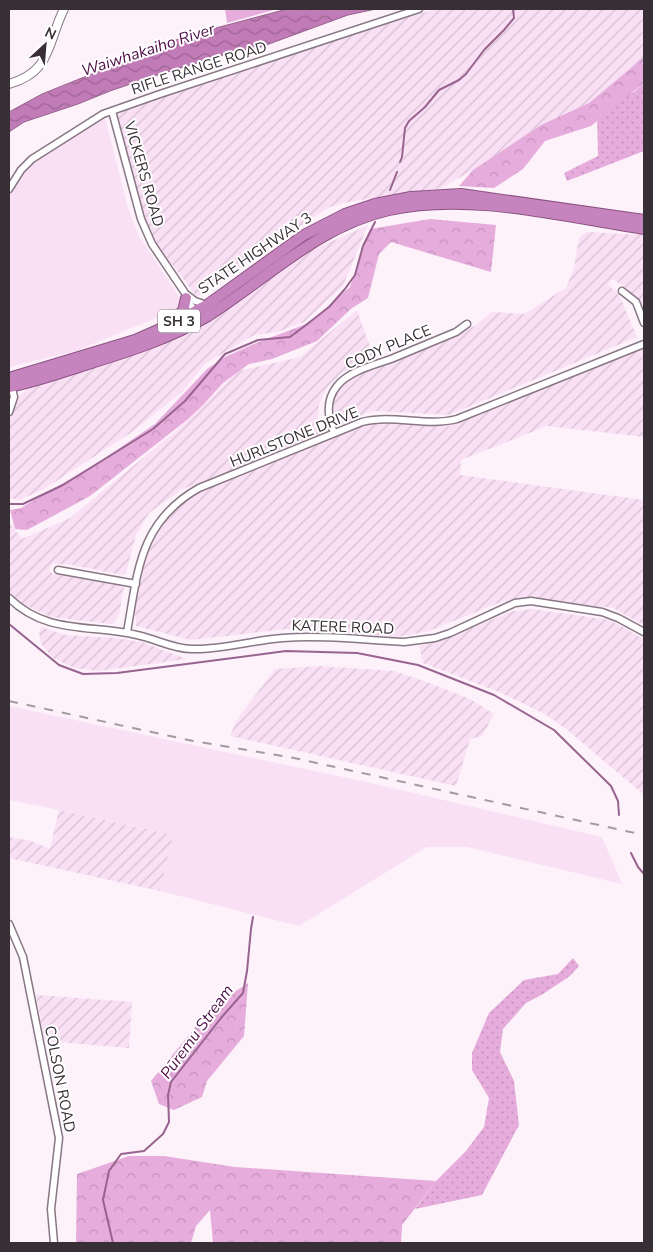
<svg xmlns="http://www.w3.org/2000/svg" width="653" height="1252" viewBox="0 0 653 1252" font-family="'Nunito Sans',sans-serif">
<defs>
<pattern id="industrial-furrows" width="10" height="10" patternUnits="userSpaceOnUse" patternTransform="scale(1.25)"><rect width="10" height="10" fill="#fae0f5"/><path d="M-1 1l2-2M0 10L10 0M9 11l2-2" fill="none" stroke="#d7c0d3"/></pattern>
<pattern id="grass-dots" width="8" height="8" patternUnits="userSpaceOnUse" patternTransform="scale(1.25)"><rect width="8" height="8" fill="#e5acdc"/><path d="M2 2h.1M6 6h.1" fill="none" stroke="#c594bd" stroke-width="1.8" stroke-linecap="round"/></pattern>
<pattern id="forest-crowns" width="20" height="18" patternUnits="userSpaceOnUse" patternTransform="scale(1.25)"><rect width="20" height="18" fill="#e5acdc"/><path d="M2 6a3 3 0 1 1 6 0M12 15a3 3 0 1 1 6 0" fill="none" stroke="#c594bd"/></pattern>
<pattern id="water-waves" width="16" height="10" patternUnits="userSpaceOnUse" patternTransform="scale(1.25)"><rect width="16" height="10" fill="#c17bb6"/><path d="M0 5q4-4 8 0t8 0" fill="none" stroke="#9e6595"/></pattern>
</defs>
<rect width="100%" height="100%" fill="#fdf1fa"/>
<path fill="#fae0f5" d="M105,117L128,208L138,234L185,306L76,351L9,367V188L31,161L80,128Z
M9,706L362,781L602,837L622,884L467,847H427L299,926L160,891L173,835L59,810L9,800Z"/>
<path fill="url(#industrial-furrows)" d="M435,9H644V57L589,103L541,125L473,170L441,188L348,202L330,207L317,215L197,297L152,238L144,219L117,114L118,109Z
M368,225L343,286L304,322L278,332L254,335L206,363L182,392L132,432L44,489L19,500L9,498V415L17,398L27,389L132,354L165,340L301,255Z
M586,232L644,235V331L627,288L614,280H611L608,285L619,294L637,337L449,415L374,411L367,413L334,428L330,416L334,391L350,377L475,326L492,312L524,314L566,288L574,268L579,238Z
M357,310L374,358L341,373L327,388L319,404L318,418L324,433L181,490L149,513L136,535L126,573L123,575L66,564H52L49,570L53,574L120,585L124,587L119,614L116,620L112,624L51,617L15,600L9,592V522L22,539L70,518L183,425L238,371L300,357Z
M644,343V437L547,426L461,460L460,475L644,500V625L613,608L531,598L503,601L429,631L397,637L286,629L191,640L136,626L134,598L144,551L167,516L184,501L202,491L358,428L375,423L450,426Z
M532,609L610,620L644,639V795L565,728L545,714L499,692L423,663L419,646L442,640L513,611Z
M41,627L66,635L115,638L142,642L187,659L98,671L74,668L53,658L41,644L39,633Z
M319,666L394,671L427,682L470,699L494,714L482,736L470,739L456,786L230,736L236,721L275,669Z
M59,810L173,835L160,891L9,858V837L31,841L50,849Z
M36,995L132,1002L129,1048L45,1041Z"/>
<path fill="url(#grass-dots)" d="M644,83V151L567,181L564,173L598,156L597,113L634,92Z
M573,958L579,966L570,976L543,994L526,1003L503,1029L500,1052L514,1081L519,1125L482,1195L415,1209L436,1181L466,1151L484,1127L489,1098L472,1070V1053L489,1013L524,980L558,974Z"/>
<path fill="url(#forest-crowns)" d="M644,57V83L591,126L545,141L523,169L494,188L459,186L473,170L541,125L589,103Z
M430,219L496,225L491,272L391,242L379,254L368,298L352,308L317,341L272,359L249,364L223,383L202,406L187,420L90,496L27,530L15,529L10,510L21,508L102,460L155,424L207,369L225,357L256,343L309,323L350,287L370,229Z
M248,983L244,1036L207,1081L202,1097L174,1110L159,1104L151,1081L212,1007Z
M129,1156H164L235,1167L436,1181L402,1225L401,1243H213L210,1210L196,1226L191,1243H76L77,1174Z"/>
<path fill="#e5acdc" d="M225,9H277L227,23Z"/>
<path fill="url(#water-waves)" stroke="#98648f" d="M287,9H376L348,15L258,48L230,53L148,78L110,91L78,104L24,122L9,132V112L42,94L186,36Z"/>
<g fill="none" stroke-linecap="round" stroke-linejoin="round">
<path stroke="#98648f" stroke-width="2" d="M400,162L402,157L405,128L409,121L425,107L439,90L459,80L466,74L484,50L504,30L514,18L513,9
M390,190L397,172
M9,504H23L63,485L153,429L185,401L225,354L258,340L290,337L306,325L329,307L345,289L355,275L363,246L375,222
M9,624L59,665L83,674L117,673L286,651L357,653L418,665L494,695L554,730L611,786L618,801L619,815
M631,853L638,867L644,874
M113,1243L103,1200L109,1171L121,1154L144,1151L163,1134L169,1122L168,1095L171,1082L221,1018L243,993L247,971L251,929L253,917"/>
<defs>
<path id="minor" d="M112,111L141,219L152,244L185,293C186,301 191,307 197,311
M9,189L21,170L32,159L103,114L160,94L419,9
M622,291L636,302L644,323
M186,294L195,301L207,305
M9,412L14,397L11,384
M334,433C328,417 325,401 337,386C349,371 374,365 391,359C413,350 434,341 456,332L467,324
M58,570L136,584
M9,598C47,635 90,624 137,635C156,639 173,649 192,649C222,650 253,640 283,638C323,635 363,640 404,642L435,638L450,633L515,603L531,601L602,612L618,618L644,632
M127,632C138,571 139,522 199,488L362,422C394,414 426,427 457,419L644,344
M9,924L23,957L59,1138L51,1209L54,1243"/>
<path id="tertiary" d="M9,84C52,72 47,43 64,9"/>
<path id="trunk" d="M172,319L183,311L186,298
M9,378L135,340L176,322L207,305L304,235L345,214L375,204L411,197L461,194L644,220
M9,387C35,382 60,373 85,365C127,352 169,339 208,316C268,278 318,226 389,210C470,192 564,217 644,229"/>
</defs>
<use href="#minor" stroke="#887784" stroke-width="9"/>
<use href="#tertiary" stroke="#887784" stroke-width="10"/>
<use href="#trunk" stroke="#8b5383" stroke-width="12"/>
<use href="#minor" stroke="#fff" stroke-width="6"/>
<use href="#tertiary" stroke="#fff" stroke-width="8"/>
<use href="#trunk" stroke="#c684be" stroke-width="10"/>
<path stroke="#a49aa1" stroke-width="2" stroke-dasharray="9 9" stroke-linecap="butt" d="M9,701L193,741L294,758L644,835"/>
</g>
<g text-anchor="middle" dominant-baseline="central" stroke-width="4" stroke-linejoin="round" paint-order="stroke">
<rect fill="#fff" stroke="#736d72" stroke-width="1" x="158" y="309.5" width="42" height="23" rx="4"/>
<g font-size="14" font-weight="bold" fill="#372f35">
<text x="179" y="321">SH 3</text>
</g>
<g font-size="15" fill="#372f35" stroke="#fff">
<text transform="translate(199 68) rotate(-18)">RIFLE RANGE ROAD</text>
<text transform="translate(144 174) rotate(74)">VICKERS ROAD</text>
<text transform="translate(255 253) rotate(-34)">STATE HIGHWAY 3</text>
<text transform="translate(388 347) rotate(-23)">CODY PLACE</text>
<text transform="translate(294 437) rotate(-22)">HURLSTONE DRIVE</text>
<text transform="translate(343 627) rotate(2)">KATERE ROAD</text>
<text transform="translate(60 1079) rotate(79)">COLSON ROAD</text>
</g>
<g font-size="16" font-style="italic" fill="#4e0f48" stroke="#fff">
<text transform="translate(148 50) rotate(-18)">Waiwhakaiho River</text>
<text transform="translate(197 1032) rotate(-54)">Pūremu Stream</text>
</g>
</g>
<rect width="653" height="1252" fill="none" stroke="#372f35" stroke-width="20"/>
<g transform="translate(45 45) rotate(26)" stroke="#ffffff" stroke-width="4" paint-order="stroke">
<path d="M0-4L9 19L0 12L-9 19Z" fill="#372f35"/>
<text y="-8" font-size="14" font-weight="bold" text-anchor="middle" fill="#372f35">N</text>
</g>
</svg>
